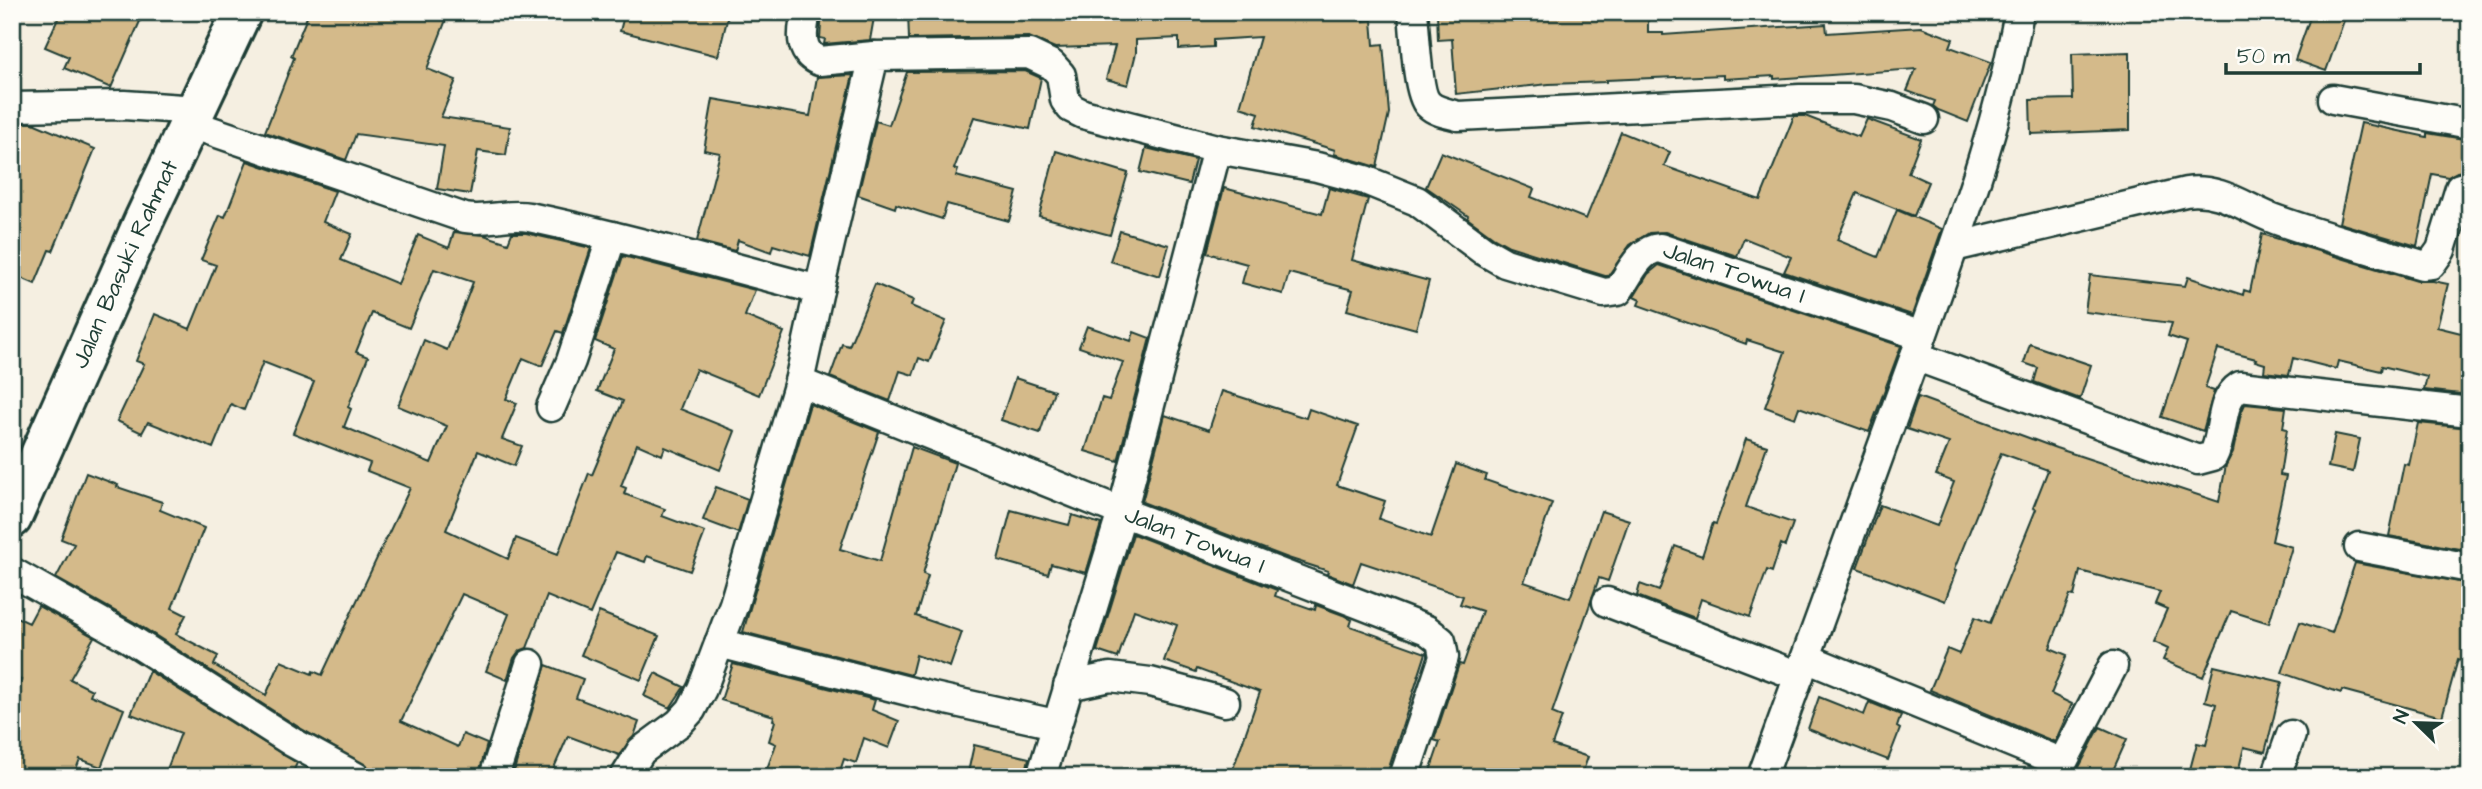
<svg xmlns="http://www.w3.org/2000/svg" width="2482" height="789" viewBox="0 0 2482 789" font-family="'Architects Daughter',sans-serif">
<rect width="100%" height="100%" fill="#f5efe1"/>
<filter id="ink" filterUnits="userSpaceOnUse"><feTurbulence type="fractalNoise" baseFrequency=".0143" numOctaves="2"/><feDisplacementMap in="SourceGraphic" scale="14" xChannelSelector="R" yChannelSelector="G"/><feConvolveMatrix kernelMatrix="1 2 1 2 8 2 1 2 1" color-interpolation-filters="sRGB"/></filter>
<g filter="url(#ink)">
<path fill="#d4ba8a" stroke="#1f3d34" stroke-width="2" fill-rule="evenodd" d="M61,12H125L141,19L111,88L64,68L69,57L45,47Z
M309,12H449L427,69L456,80L441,117L510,127L506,155L478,151L470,194L437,189L444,146L356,134L346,160L265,132L294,58L291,56Z
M625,12H729L718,56L620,31Z
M822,12H875L870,40L824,44L825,39L820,38Z
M908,12H1364V21L1372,20L1374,45L1383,44L1389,113L1377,167L1334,154L1335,150L1255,126L1259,113L1240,107L1260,37L1213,40V47L1179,49V38L1136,40V53L1128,85L1106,79L1115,46L1055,48L1029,37L909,39Z
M1437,12H1648V33H1663V35L1826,24L1827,33L1921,27L1953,39L1950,47L1991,62L1968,122L1938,110L1933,106L1935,101L1907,91L1916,69L1774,79V76L1723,79V75L1606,80V82L1549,84L1456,94L1452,39L1438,40Z
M2312,12H2347L2326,71L2295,60Z
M2130,52V130L2031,134L2030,100L2073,99L2072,54Z
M1025,71L1041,78L1030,129L974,117L954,169L958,170L956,176L1017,192L1009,221L947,204L942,219L896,204L895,208L858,195L876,121L889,125L907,72Z
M853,75L810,256L773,245L771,252L738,240L735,251L697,241L720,153L704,150L713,99L810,116L817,77Z
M1794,116H1805L1859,137L1867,119L1921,139L1908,173L1928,182L1914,216L1857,193L1837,240L1878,257L1897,210L1942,229L1912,315L1784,272L1791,257L1744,238L1737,256L1665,232L1649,233L1630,245L1608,276H1605L1509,246L1493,237L1467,218L1468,216L1426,187L1441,152L1534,189L1531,197L1586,219L1621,132L1670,152L1664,166L1760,200Z
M24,123H33L95,149L53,251L49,250L35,284L12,274V152Z
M2361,123L2427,137V133L2470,140V170L2457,172L2448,177L2432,174L2417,246L2339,223Z
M1146,148L1195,160L1189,184L1140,172Z
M1056,151L1128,173L1110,235L1039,216Z
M247,161L335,191L323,222L352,234L341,260L398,284L418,235L449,248L454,232L484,235L508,243L512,233H526L591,248L563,333L557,331L542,366L523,358L506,399L517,403L502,439L522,446L514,466L478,451L446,530L508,559L516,538L558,554L589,473L592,475L623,401L597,391L614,349L595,341L623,256L755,290L745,316L784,332L759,395L696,369L680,409L735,431L720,470L665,447L662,455L637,444L621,486L626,488L624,494L665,509L662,516L705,532L690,571L647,556L645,562L616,552L590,614L547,596L527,648L519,651L514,658L507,680L486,671L509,614L462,594L401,721L458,747L463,734L487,744L478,777H391L368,767L300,728L136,623L56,578L74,544L61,539L86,473L118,485L117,487L162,502L160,510L204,528L172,608L186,615L176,634L218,656L214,665L266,695L281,661L312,674L313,671L322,675L410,488L367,471L370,463L293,433L314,382L263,362L244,410L231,404L213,448L148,422L142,433L117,421L144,364L136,361L155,314L190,329L216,265L201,260L220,215L225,217ZM434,269L473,282L447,350L424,340L398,406L447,426L431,463L344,427L351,409L348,407L368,357L356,352L372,313L409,328Z
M1224,188L1322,214L1329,188L1368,199L1352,260L1429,281L1416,329L1347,310L1353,290L1289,273L1283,294L1242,283L1247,264L1207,253Z
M1120,231L1169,245L1160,276L1110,261Z
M2262,234L2417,281H2433L2448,284L2437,327L2465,334L2462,346L2470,348V395L2424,390L2427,377L2382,366L2381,371L2338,361L2336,369L2293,358L2289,375L2264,372L2265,364L2255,361L2256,359L2218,349L2205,388L2214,391L2203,431L2162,417L2187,342L2168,336L2172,323L2085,312L2090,275L2185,286L2188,277L2243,295L2244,290L2250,292Z
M1659,265L1901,346L1869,432L1799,407L1795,418L1765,407L1785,352L1747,340L1746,344L1638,305L1640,300L1634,297L1648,274Z
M875,284L913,300L911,306L946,321L929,362L919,358L913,375L900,371L890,401L830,377L842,344L849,346Z
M1087,326L1131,341L1134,332L1150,338L1118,461L1085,451L1102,398L1109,400L1123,362L1079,347Z
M2030,344L2091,365L2080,399L2034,382L2038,368L2024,363Z
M1015,378L1054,391L1040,433L1001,420Z
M1222,391L1306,418L1309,409L1358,426L1337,485L1385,501L1379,519L1431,537L1456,464L1487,475L1485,480L1552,503L1524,582L1570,598L1601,511L1629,520L1608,581L1599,578L1552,713L1562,717L1552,745L1588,757L1581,777H1428L1440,742L1434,740L1459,664L1463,665L1482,611L1460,604L1463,596L1361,562L1353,584L1327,574L1328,571L1288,558L1142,502L1165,415L1209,430Z
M1918,397L2056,448L2219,502L2226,465L2233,452L2241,413L2245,404L2286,408L2283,428L2287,429L2280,475L2286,476L2272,541L2292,547L2269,623L2231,611L2203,677L2163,660L2168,649L2153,642L2167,609L2155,604L2160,592L2080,571L2074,596L2070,595L2050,648L2067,655L2051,694L2072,704L2055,742L1930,690L1947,649L1959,654L1975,617L1990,623L2036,509L2033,508L2048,470L2001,453L1954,570L1956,571L1945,601L1857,568L1880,505L1937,526L1954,482L1936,475L1949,443L1907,429Z
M810,404L879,432L840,549L880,561L912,447L955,463L923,574L928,576L916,616L962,632L950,667L916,655L911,675L743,632Z
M2418,423L2470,428V551L2389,536L2404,464L2409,465Z
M2335,434L2360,439L2353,472L2328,467Z
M1746,439L1767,446L1746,507L1793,523L1785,546L1781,544L1772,572L1767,570L1750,617L1701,599L1695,618L1637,596L1640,584L1659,591L1675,546L1702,556L1713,523L1716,524Z
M716,487L748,499L738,533L703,520Z
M1011,510L1069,525L1072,515L1101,524L1086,573L1051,564L1048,574L998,560Z
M1133,534L1277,590L1275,596L1315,610L1316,605L1343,615L1352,620L1350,626L1426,653L1386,777H1255L1233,769L1260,692L1197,669L1196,672L1164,661L1177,625L1134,610L1118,658L1097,651Z
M2355,563L2470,584V662L2458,659L2442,717L2342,690L2341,693L2282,673L2300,622L2332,633Z
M38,606L94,637L70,679L92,690L90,695L124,709L101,767L80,759L73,777H12V699L21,680L12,676V615L29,623Z
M599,612L659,636L641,680L581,655Z
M733,664L875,700L872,710L899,721L889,748L864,738L856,763L844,759L838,777H764L776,744L769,741L775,721L773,720L774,716L721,700Z
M546,665L583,679L576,698L639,722L634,736L619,755L568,736L550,777H512Z
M2214,666L2282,682L2271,729L2265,752L2244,747L2237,777H2188L2197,743L2206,745L2216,704L2205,701Z
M149,671L297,763L291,777H164L181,733L131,714Z
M655,673L684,687L670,708L644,696Z
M1819,697L1864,715L1869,702L1901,715L1897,727L1900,729L1888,760L1808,729Z
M2100,727L2127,739L2110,777H2074Z
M974,745L1029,758L1025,777H967Z"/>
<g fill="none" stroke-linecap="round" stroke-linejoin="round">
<defs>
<g id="minor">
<path d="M806,12C802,31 798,52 819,61L874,56"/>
<path d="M1413,12C1415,30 1417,93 1428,104C1436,112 1448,113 1458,116L1800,99H1854L1892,107L1924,119"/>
<path d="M2333,99L2470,124"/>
<path d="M12,107L124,105L197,110"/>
<path d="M191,124L465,218C487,222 507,213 529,217C626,237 722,265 819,290L799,382L734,604L702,689L691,710L679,723L641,751L625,777"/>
<path id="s1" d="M1217,149L1122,512L1427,630L1441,641L1444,657L1404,777"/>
<path d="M1954,247L2186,192C2221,187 2246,209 2277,220C2325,237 2374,250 2422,265L2431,264L2441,250L2460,188L2470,186"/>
<path id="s2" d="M819,290L874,56L1029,54L1052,65L1061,75L1065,100L1071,108L1083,114L1217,149L1317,167L1365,180L1417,201L1484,251L1505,263L1594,290L1604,293L1618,291C1629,275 1639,249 1660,248L1922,336"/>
<path d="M1915,356L2198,460L2213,456C2225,434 2218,400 2240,386L2470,412"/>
<path d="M799,382L1122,512L1041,777"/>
<path d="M551,407L571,361L612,236"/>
<path d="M2359,547L2470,568"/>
<path d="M12,572L127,637L292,742L356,777"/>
<path d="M1607,602L1799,676"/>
<path d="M719,643L924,695L1055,724"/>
<path d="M1806,658L2062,763"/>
<path d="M1068,686L1110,677L1150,682L1225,702"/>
<path d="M494,777L530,664"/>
<path d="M1762,777C1815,632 1868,488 1920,342C1958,234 1999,126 2019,12"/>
<path d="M2055,777L2113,666"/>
<path d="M2276,777L2291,735"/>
</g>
<g id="trunk">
<path id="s3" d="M12,518L144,220L242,12"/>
</g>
</defs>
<use href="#minor" stroke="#1f3d34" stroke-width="33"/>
<use href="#trunk" stroke="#1f3d34" stroke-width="44"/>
<use href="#minor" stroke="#fdfcf7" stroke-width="28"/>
<use href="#trunk" stroke="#fdfcf7" stroke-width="38"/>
</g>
</g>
<g text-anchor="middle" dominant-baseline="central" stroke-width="7" stroke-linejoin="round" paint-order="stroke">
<g font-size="24" fill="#1f3d34" stroke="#fdfcf7">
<text stroke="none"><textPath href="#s3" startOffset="278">Jalan Basuki Rahmat</textPath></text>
<text stroke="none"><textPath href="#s2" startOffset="1195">Jalan Towua I</textPath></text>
<text stroke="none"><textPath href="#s1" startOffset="453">Jalan Towua I</textPath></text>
</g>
</g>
<rect width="2482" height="789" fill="none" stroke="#fdfcf7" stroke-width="42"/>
<rect x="21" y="21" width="2440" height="747" fill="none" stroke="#1f3d34" stroke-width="2.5" filter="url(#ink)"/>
<g transform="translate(2416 723) rotate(293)" stroke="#fdfcf7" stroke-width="5" paint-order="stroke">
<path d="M0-5L12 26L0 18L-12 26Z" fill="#1f3d34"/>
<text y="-10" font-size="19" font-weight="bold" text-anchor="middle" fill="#1f3d34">N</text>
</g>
<path d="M2226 63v10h194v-10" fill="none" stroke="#1f3d34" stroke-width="3.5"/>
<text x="2237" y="63" font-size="21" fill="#1f3d34" stroke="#fdfcf7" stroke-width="5" paint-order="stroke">50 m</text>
</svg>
